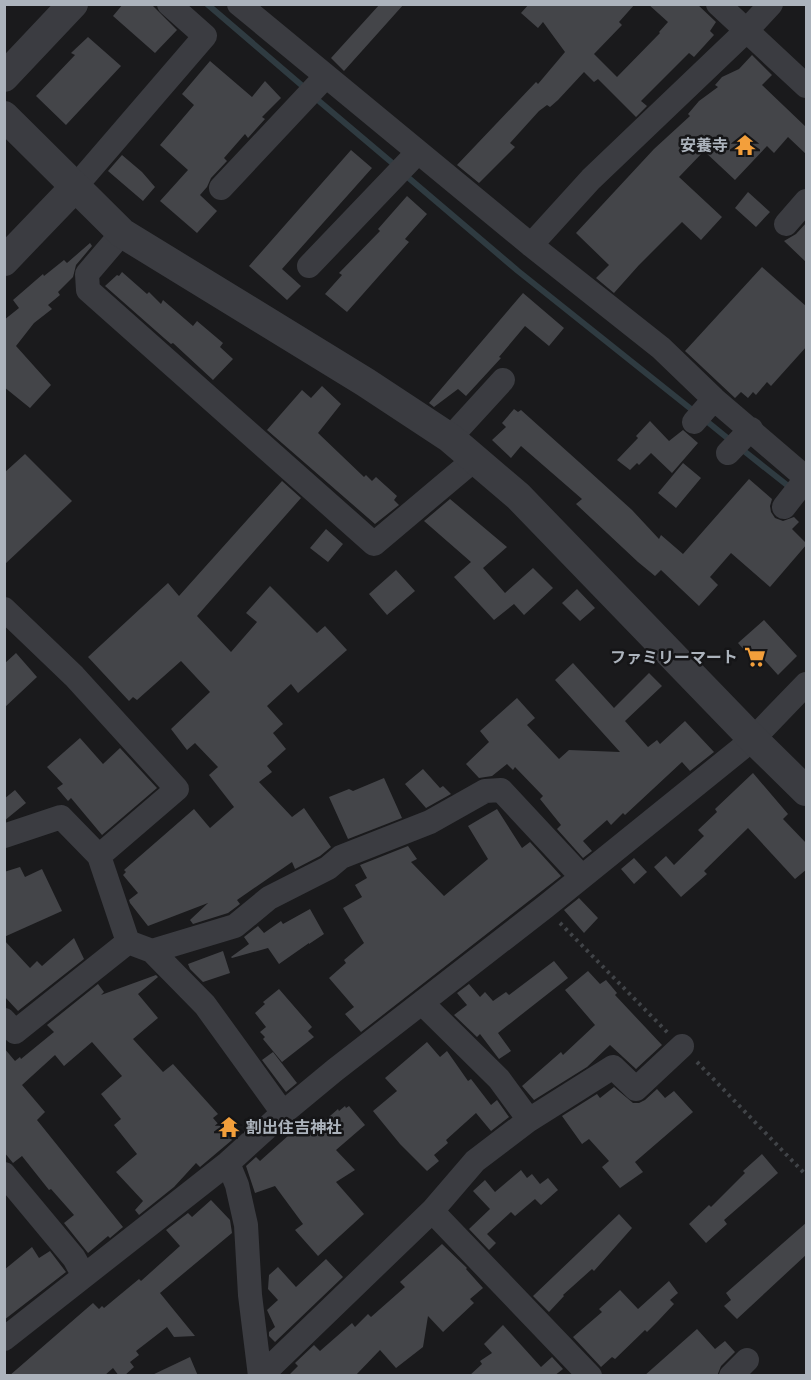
<svg xmlns="http://www.w3.org/2000/svg" width="811" height="1380" viewBox="0 0 811 1380" font-family="'Noto Sans','Noto Sans JP',sans-serif">
<rect width="100%" height="100%" fill="#1a1a1c"/>
<g fill="none" stroke-linecap="round" stroke-linejoin="round">
<path stroke="#2f3b41" stroke-width="6" d="M207,4L306,89
M313,96L397,167
M404,174L518,271L696,413
M704,419L731,441
M739,447L792,489"/>
</g>
<path fill="#444549" d="M123,4H151L177,30L155,53L113,16Z
M380,4H404L344,71L331,58Z
M529,4H635L619,22L622,25L594,54L617,77L660,33L659,32L668,22L648,4H697L716,22L710,31L714,35L694,57L689,53L641,101L647,106L636,117L598,79L594,82L584,72L558,100L550,107L547,105L539,111L510,143L515,147L479,183L457,165L536,82L538,84L565,52L543,22L538,28L521,13Z
M88,37L121,66L66,125L36,96L75,55L71,53Z
M752,55L772,75L762,85L807,128V155L788,137L774,153L767,146L735,180L704,151L679,177L722,217L701,240L682,222L639,265L614,293L596,278L609,265L576,233L654,149L690,116L688,114L699,101L718,87L715,85L722,77L739,69Z
M210,61L252,97L265,81L281,98L262,117L265,119L248,138L245,134L224,158L227,161L211,178L207,187L200,195L217,211L197,233L160,201L188,170L160,145L194,105L182,94Z
M351,150L372,168L282,269L301,286L287,300L249,266Z
M122,155L142,172L155,187L143,201L108,171Z
M748,192L770,212L756,227L735,208Z
M407,196L427,214L405,239L409,242L347,312L325,294L342,275L339,273L380,231L378,229Z
M807,222V263L784,241L796,234Z
M90,243L92,246L76,265L73,277L58,292L60,295L48,305L52,309L34,323L16,346L51,385L30,408L4,387V320L19,308L13,300L43,274L44,276L64,260L67,263Z
M762,267L807,307V346L771,386L767,382L756,395L753,392L748,398L741,392L735,398L685,351Z
M122,272L147,294L149,292L161,304L163,300L193,326L197,321L223,343L220,347L233,359L213,380L173,343L171,344L164,338L105,286L117,275L119,276Z
M523,293L564,328L549,346L525,326L499,357L501,358L466,396L458,389L434,407L429,403Z
M322,386L341,404L318,433L364,477L366,475L372,481L376,477L397,496L394,500L399,505L375,524L267,430L302,390L311,398Z
M514,409L518,412L521,410L579,462L632,510L659,539L661,535L683,554L749,479L772,499L770,506L771,512L775,518L783,521L794,517L799,522L792,529L807,544L770,587L731,553L710,577L718,585L699,606L661,570L655,576L638,562L576,504L582,499L521,446L511,458L492,440L506,427L502,423Z
M650,421L669,441L683,430L698,443L672,473L651,453L639,465L637,463L630,470L617,460L638,438L636,436Z
M25,454L72,501L4,565V473Z
M683,463L701,478L676,508L658,493Z
M282,481L301,498L197,616L231,652L257,622L246,613L270,586L317,633L325,626L347,650L298,693L291,684L267,706L283,724L273,733L286,749L267,766L272,772L259,782L292,817L304,808L331,847L320,856L295,869L292,862L237,900L240,904L228,913L193,924L190,920L208,903L148,926L130,903L129,900L138,893L123,875L126,872L124,870L194,809L210,828L234,807L209,775L218,767L195,743L187,750L171,729L210,692L181,661L137,700L133,697L129,701L88,657L168,583L179,596Z
M450,499L507,547L483,568L505,593L533,568L553,588L524,615L514,604L494,620L454,577L471,562L424,521Z
M326,529L343,544L328,562L310,548Z
M396,570L415,591L387,615L369,594Z
M577,589L595,608L580,621L562,603Z
M764,620L797,656L778,675L760,655L754,661L738,643Z
M16,653L37,677L4,708V664Z
M573,663L614,708L649,673L662,686L625,721L648,747L657,740L660,744L685,721L714,752L690,771L682,762L625,815L623,813L611,825L607,820L583,841L592,851L583,858L557,829L561,825L540,799L543,796L515,767L513,770L507,764L492,776L479,778L466,764L489,742L480,731L517,698L535,718L527,725L559,759L569,750L620,752L555,680Z
M80,738L103,764L120,748L157,788L102,835L71,798L68,801L57,788L63,784L47,767Z
M423,769L440,788L443,786L451,794L426,808L405,784Z
M753,773L788,814L783,819L807,844V869L795,879L748,828L704,871L707,874L681,897L654,867L666,856L674,865L704,836L698,830L717,812L715,809Z
M384,778L402,818L348,839L329,797L349,789L353,791Z
M15,790L26,803L4,821V799Z
M497,809L522,848L530,842L561,876L361,1032L345,1014L354,1007L329,978L346,963L344,960L364,943L343,908L362,897L355,885L367,878L360,865L408,846L417,859L411,862L444,896L488,859L468,826Z
M634,858L647,872L634,884L621,869Z
M20,867L25,877L42,869L62,911L4,937V872Z
M579,898L598,918L584,933L564,910Z
M310,909L324,934L309,944V943L279,964L268,948L232,958L231,957L249,944L244,937L258,926L264,933L281,921L283,924Z
M74,938L84,959L18,1011L4,996V940L30,968L37,961L42,966Z
M223,951L230,973L203,982L190,969L188,964Z
M554,961L568,978L498,1033L511,1051L499,1059L480,1034L477,1037L454,1015L467,1005L457,993L469,984L480,997L485,992L493,1001L506,992L509,995Z
M588,971L600,984L606,980L617,993L615,995L662,1045L636,1069L610,1045L587,1067L534,1100L522,1086L561,1052L563,1055L595,1025L565,990Z
M156,975L158,977L138,994L158,1018L133,1039L163,1072L173,1064L218,1114L213,1118L232,1140L200,1167L196,1163L174,1187L139,1215L135,1210L143,1201L116,1172L137,1154L114,1125L121,1119L101,1094L122,1076L92,1042L64,1066L55,1055L22,1085L45,1112L37,1120L123,1227L110,1238L108,1236L88,1253L64,1223L74,1215L51,1189L49,1190L22,1156L13,1163L4,1152V1048L15,1061L20,1057L21,1059L54,1032L47,1025L98,984L104,992L101,995Z
M279,989L312,1027L308,1031L314,1037L282,1062L263,1039L265,1037L260,1032L266,1027L255,1013L265,1004L263,1002Z
M427,1042L440,1057L447,1051L468,1081L471,1079L491,1105L497,1100L509,1117L491,1131L476,1113L446,1140L448,1143L434,1155L439,1161L427,1171L400,1144L373,1111L397,1091L385,1078Z
M273,1052L297,1083L286,1092L262,1060Z
M614,1087L633,1103H639L645,1100L657,1089L665,1098L674,1091L693,1112L635,1162L643,1172L620,1188L602,1167L609,1161L589,1139L582,1144L562,1116L597,1094L600,1098Z
M345,1106L346,1108L349,1106L365,1125L336,1150L355,1170L336,1182L364,1214L318,1256L295,1230L303,1224L275,1186L255,1193L246,1166L256,1157L260,1161L299,1126L307,1136L338,1109L339,1111Z
M762,1154L778,1173L724,1220L727,1224L706,1243L689,1224L709,1205L711,1207L745,1173L743,1171Z
M521,1170L527,1178L532,1174L540,1184L548,1178L558,1190L541,1205L535,1199L515,1216L511,1212L487,1234L496,1243L489,1250L469,1229L490,1209L473,1191L485,1180L495,1192Z
M211,1200L230,1220L232,1233L160,1293L195,1336L174,1337L167,1327L136,1351L139,1355L130,1362L134,1367L124,1376H119L113,1368L104,1376H9L93,1303L99,1309L102,1306L104,1308L139,1279L141,1281L180,1246L166,1230L188,1213L192,1217Z
M619,1214L632,1228L594,1271L592,1269L563,1295L564,1296L549,1312L533,1296Z
M807,1222V1254L737,1319L724,1306L731,1300L726,1293Z
M442,1244L467,1268L466,1269L483,1288L470,1299L474,1303L443,1332L428,1316L423,1347L396,1368L380,1350L355,1376H288L298,1366L295,1363L314,1345L320,1351L352,1323L355,1327L368,1314L371,1317L405,1287L400,1282Z
M32,1247L39,1258L50,1251L66,1272L4,1320V1270Z
M326,1259L343,1277L275,1342L269,1336V1332L275,1327L267,1310L278,1300L268,1289L269,1275L278,1267L296,1287Z
M669,1281L678,1293L670,1300L674,1304L658,1321L647,1332L645,1330L615,1359L612,1357L601,1367L573,1337L602,1312L599,1309L620,1290L638,1309Z
M503,1325L541,1367L552,1357L563,1369L554,1376H469L482,1364L480,1361L492,1353L484,1344Z
M697,1329L715,1349L725,1341L735,1352L721,1366L717,1376H644Z
M190,1357L198,1376H150Z"/>
<g fill="none" stroke-linecap="round" stroke-linejoin="round">
<path stroke="#414448" stroke-width="4" stroke-dasharray="3 4.5" stroke-linecap="butt" d="M560,923L668,1033
M697,1062L806,1175"/>
<path stroke="#3b3c41" stroke-width="24" d="M239,4L531,245L661,348L714,399L806,478
M718,4L806,86
M75,187L205,36L169,4
M221,188L326,76
M786,224L806,201
M122,233L87,274L88,290L374,544L475,459
M531,245L591,179L746,31L771,4
M309,266L418,152
M694,422L714,399
M450,438L503,380
M728,453L751,429
M784,507L806,479
M4,609L74,676L177,789L99,856L128,942L152,951L205,1005L283,1113
M4,836L61,817L99,856
M152,951L235,926L269,898L328,868L341,857L430,822L485,791L501,790L582,877
M422,1003L499,1079L529,1120
M4,1020L15,1032L128,942
M228,1163L237,1185L246,1225L250,1295L260,1376
M4,1174L74,1258L84,1276
M432,1211L475,1161L529,1120L613,1067L636,1089L682,1046
M4,1339L228,1163L283,1113L335,1070L545,907L753,739L806,684
M261,1376L432,1211L590,1376
M731,1376L747,1360"/>
<path stroke="#3b3c41" stroke-width="30" d="M4,77L73,4
M4,116L122,233L365,382L450,438L518,496L753,739L806,791
M4,261L75,187"/>
</g>
<defs>
<symbol id="temple-bare" viewBox="-9 -9 18 18"><path d="M0-6L5-2H3V0L6.5 2.5H4V6H1.5V3h-3V6H-4V2.5H-6.5L-3 0V-2H-5Z" fill="#f39f3b" stroke="#151517" stroke-width="2.5" paint-order="stroke"/></symbol>
<symbol id="supermarket-bare" viewBox="-9 -9 18 18"><path d="M-6-5.5h2.5l.6 2H6L4.5 2H-2.5L-4.4-4H-6ZM-1.5 3.2a1.3 1.3 0 1 0 .1 0ZM3 3.2a1.3 1.3 0 1 0 .1 0Z" fill="#f39f3b" stroke="#151517" stroke-width="2.5" paint-order="stroke"/></symbol>
</defs>
<g fill-rule="evenodd">
<use href="#temple-bare" x="730" y="130" width="30" height="30"/>
<use href="#supermarket-bare" x="740" y="642" width="30" height="30"/>
<use href="#temple-bare" x="214" y="1112" width="30" height="30"/>
</g>
<g text-anchor="middle" dominant-baseline="central" stroke-width="5" stroke-linejoin="round" paint-order="stroke">
<g font-size="16" font-weight="bold" fill="#acb3bc" stroke="#151517" text-anchor="end">
<text x="728" y="145">安養寺</text>
<text x="738" y="657">ファミリーマート</text>
<text x="246" y="1127" text-anchor="start">割出住吉神社</text>
</g>
</g>
<rect width="811" height="1380" fill="none" stroke="#acb3bc" stroke-width="12"/>
</svg>
